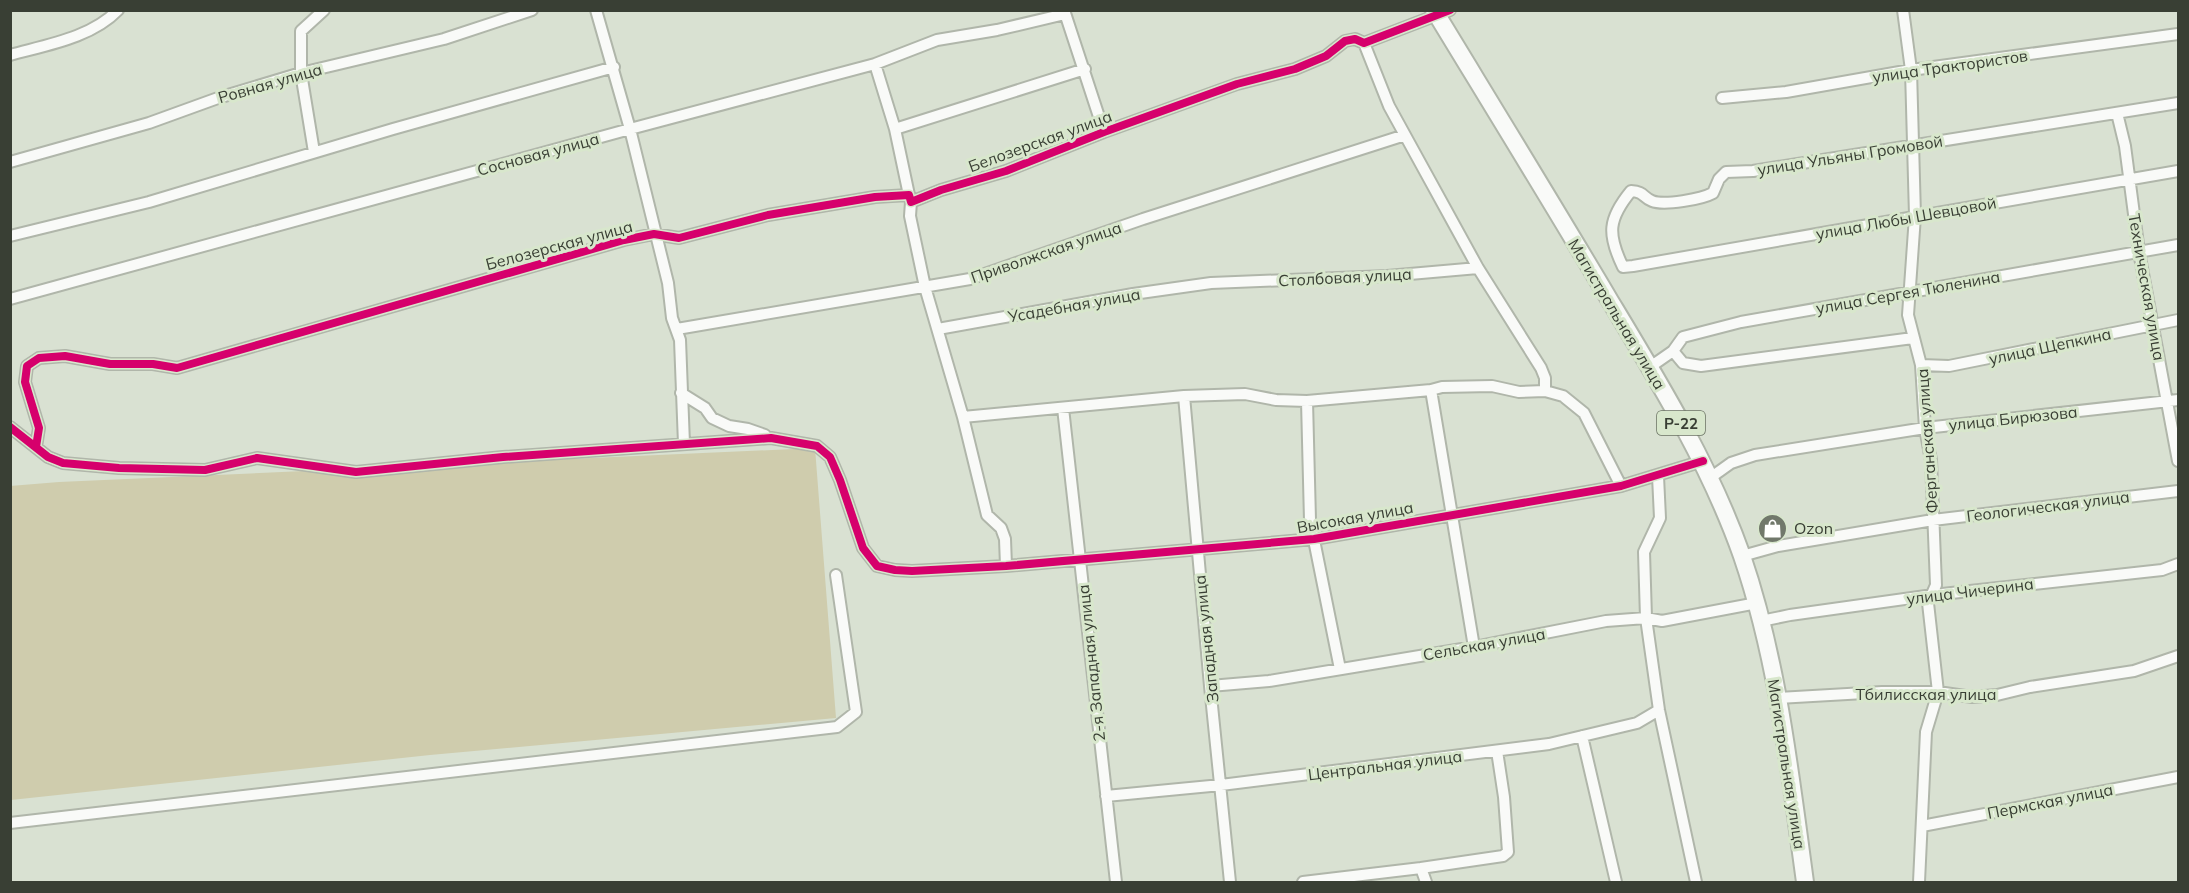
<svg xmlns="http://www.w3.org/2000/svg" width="2189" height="893" viewBox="0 0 2189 893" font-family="Mulish,sans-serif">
<rect width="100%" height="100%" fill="#d9e1d2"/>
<path fill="#cfccad" d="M815,448L836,718L430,755L11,800L10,486L59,482Z"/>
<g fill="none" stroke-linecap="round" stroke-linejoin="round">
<defs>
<path id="minor" d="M596,10L630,129L668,283L672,318L680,340L684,444
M1064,10L1104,132
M1903,10L1911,70L1915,216L1908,315L1921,365L1925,428L1931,460L1936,585L1928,603L1938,692L1926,732L1919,882
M1364,43L1389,106L1478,268L1541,368L1545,378V391L1563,396L1584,413L1621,486
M10,55C46,45 91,38 118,10
M875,64L895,129L909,195
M1722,98L1786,92L1911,70L2178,34
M2178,103L1753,171L1726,172L1719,179L1713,193C1702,199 1664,206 1652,201C1642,197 1645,192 1631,191C1608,219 1607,234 1623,267L1633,266L2178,171
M2117,113L2125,146L2139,252L2178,461
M895,129L1085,69
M314,152L301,73V31L324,10
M10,162L149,123L218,98L301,73L444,39L532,10
M911,202L910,216L925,287L963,417L987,515L1001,528L1005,539L1006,566
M10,236L149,202L393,129L614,67
M10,299L630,129L875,64L937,40L997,30L1065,14
M677,329L970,279L1143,219L1405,135
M938,329L1133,294L1211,283L1387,276L1478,268
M1673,351L1683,363L1701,366L1913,338
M1921,365L1949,366L2178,320
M1650,367L1673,351L1683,337L1741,322L2178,245
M1431,390L1474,647
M681,393L705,408L712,418L729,426L748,429L765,435
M1184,396L1210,686L1230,882
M1307,401L1310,520L1340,669
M1063,408L1116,882
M963,417L1184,396L1245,394L1276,400L1307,401L1431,390L1442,387L1492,386L1519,392L1545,391
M10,427L48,457L63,463L119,468L205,470L257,458L356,472L503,457L771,438L817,446L830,457L840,480L863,548L877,566L895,570L912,571L1006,566L1314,539L1621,486L1703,461
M36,447L39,428L25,382L27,366L39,358L65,356L110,364H153L177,368L624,240L654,234L679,238L768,215L875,197L909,195L911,202L941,190L1006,171L1104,132L1237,84L1295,69L1326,56L1345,41L1355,39L1364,43L1450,10
M1658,476L1660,518L1644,552L1646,618L1659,710L1696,882
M1710,478L1731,463L1755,455L1925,428L2178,400
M1742,556L1778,546L1933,520L2178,491
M1761,621L1790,615L1933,595L2162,570L2178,564
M1210,686L1269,681L1474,647L1606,621L1646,618L1662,621L1757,603
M1778,698L1882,692H1938L1972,697L1997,695L2030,687L2134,671L2178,656
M1582,736L1616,882
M1106,796L1221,785L1549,744L1637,723L1659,710
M10,823L837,727L856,712L836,575
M1922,826L2178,777
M1421,868L1503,856L1508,852L1504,797L1497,751
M1303,882L1421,868L1426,882"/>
<path id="trunk" d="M1434,10C1493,107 1552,203 1609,299C1659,382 1710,465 1742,556C1778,661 1790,773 1805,882"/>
</defs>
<use href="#minor" stroke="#b0b6aa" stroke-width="14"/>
<use href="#trunk" stroke="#b0b6aa" stroke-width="20"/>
<use href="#minor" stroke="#f9faf8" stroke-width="10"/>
<use href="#trunk" stroke="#f9faf8" stroke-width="16"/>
<defs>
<path id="cycleway" d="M10,427L48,457L63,463L119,468L205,470L257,458L356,472L503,457L771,438L817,446L830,457L840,480L863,548L877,566L895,570L912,571L1006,566L1314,539L1621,486L1703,461
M36,447L39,428L25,382L27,366L39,358L65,356L110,364H153L177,368L624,240L654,234L679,238L768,215L875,197L909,195L911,202L941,190L1006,171L1104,132L1237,84L1295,69L1326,56L1345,41L1355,39L1364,43L1450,10"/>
</defs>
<use href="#cycleway" stroke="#d8e7cc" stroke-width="11"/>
<use href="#cycleway" stroke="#d6006c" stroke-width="8"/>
</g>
<defs>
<symbol id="shop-disc" viewBox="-11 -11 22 22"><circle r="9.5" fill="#71786b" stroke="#d8e7cc"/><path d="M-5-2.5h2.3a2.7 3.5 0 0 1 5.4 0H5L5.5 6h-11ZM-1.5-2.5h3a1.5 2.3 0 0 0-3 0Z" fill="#fff"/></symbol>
</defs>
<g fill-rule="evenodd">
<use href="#shop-disc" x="1756" y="512" width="33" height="33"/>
</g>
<g text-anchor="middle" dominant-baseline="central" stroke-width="6" stroke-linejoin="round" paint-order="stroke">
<rect fill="#d8e7cc" stroke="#697162" stroke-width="1.5" x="1657" y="411" width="48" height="24" rx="4.5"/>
<g font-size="15" font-weight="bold" fill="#393f34">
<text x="1681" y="423">Р-22</text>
</g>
<g font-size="16" fill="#393f34" stroke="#d8e7cc">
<text transform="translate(1950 66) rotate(-8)">улица Трактористов</text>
<text transform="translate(270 83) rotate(-16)">Ровная улица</text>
<text transform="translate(1040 141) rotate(-20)">Белозерская улица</text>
<text transform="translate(538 154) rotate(-15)">Сосновая улица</text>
<text transform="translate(1850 155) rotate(-9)">улица Ульяны Громовой</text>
<text transform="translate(1906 218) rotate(-10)">улица Любы Шевцовой</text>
<text transform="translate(559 245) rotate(-15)">Белозерская улица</text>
<text transform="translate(1046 252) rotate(-19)">Приволжская улица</text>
<text transform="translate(1345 277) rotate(-3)">Столбовая улица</text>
<text transform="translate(2147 287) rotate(80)">Техническая улица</text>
<text transform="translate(1908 292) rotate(-10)">улица Сергея Тюленина</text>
<text transform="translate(1074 305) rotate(-10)">Усадебная улица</text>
<text transform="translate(1617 314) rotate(59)">Магистральная улица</text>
<text transform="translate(2050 346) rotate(-12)">улица Щепкина</text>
<text transform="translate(2013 418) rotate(-6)">улица Бирюзова</text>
<text transform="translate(1927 441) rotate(-94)">Ферганская улица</text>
<text transform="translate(2048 506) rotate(-7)">Геологическая улица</text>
<text transform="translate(1355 517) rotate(-10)">Высокая улица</text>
<text transform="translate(1970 591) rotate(-7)">улица Чичерина</text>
<text transform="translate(1206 639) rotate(-96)">Западная улица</text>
<text transform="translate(1484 644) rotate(-10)">Сельская улица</text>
<text transform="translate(1091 663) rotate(-96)">2-я Западная улица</text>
<text x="1926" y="694">Тбилисская улица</text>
<text transform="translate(1787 764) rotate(81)">Магистральная улица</text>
<text transform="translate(1385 765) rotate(-7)">Центральная улица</text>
<text transform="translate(2050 801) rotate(-11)">Пермская улица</text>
</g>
<g font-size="16" fill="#393f34" stroke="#d8e7cc" text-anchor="start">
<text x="1794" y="528">Ozon</text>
</g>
</g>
<rect width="2189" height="893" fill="none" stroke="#393f34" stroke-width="24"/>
</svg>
